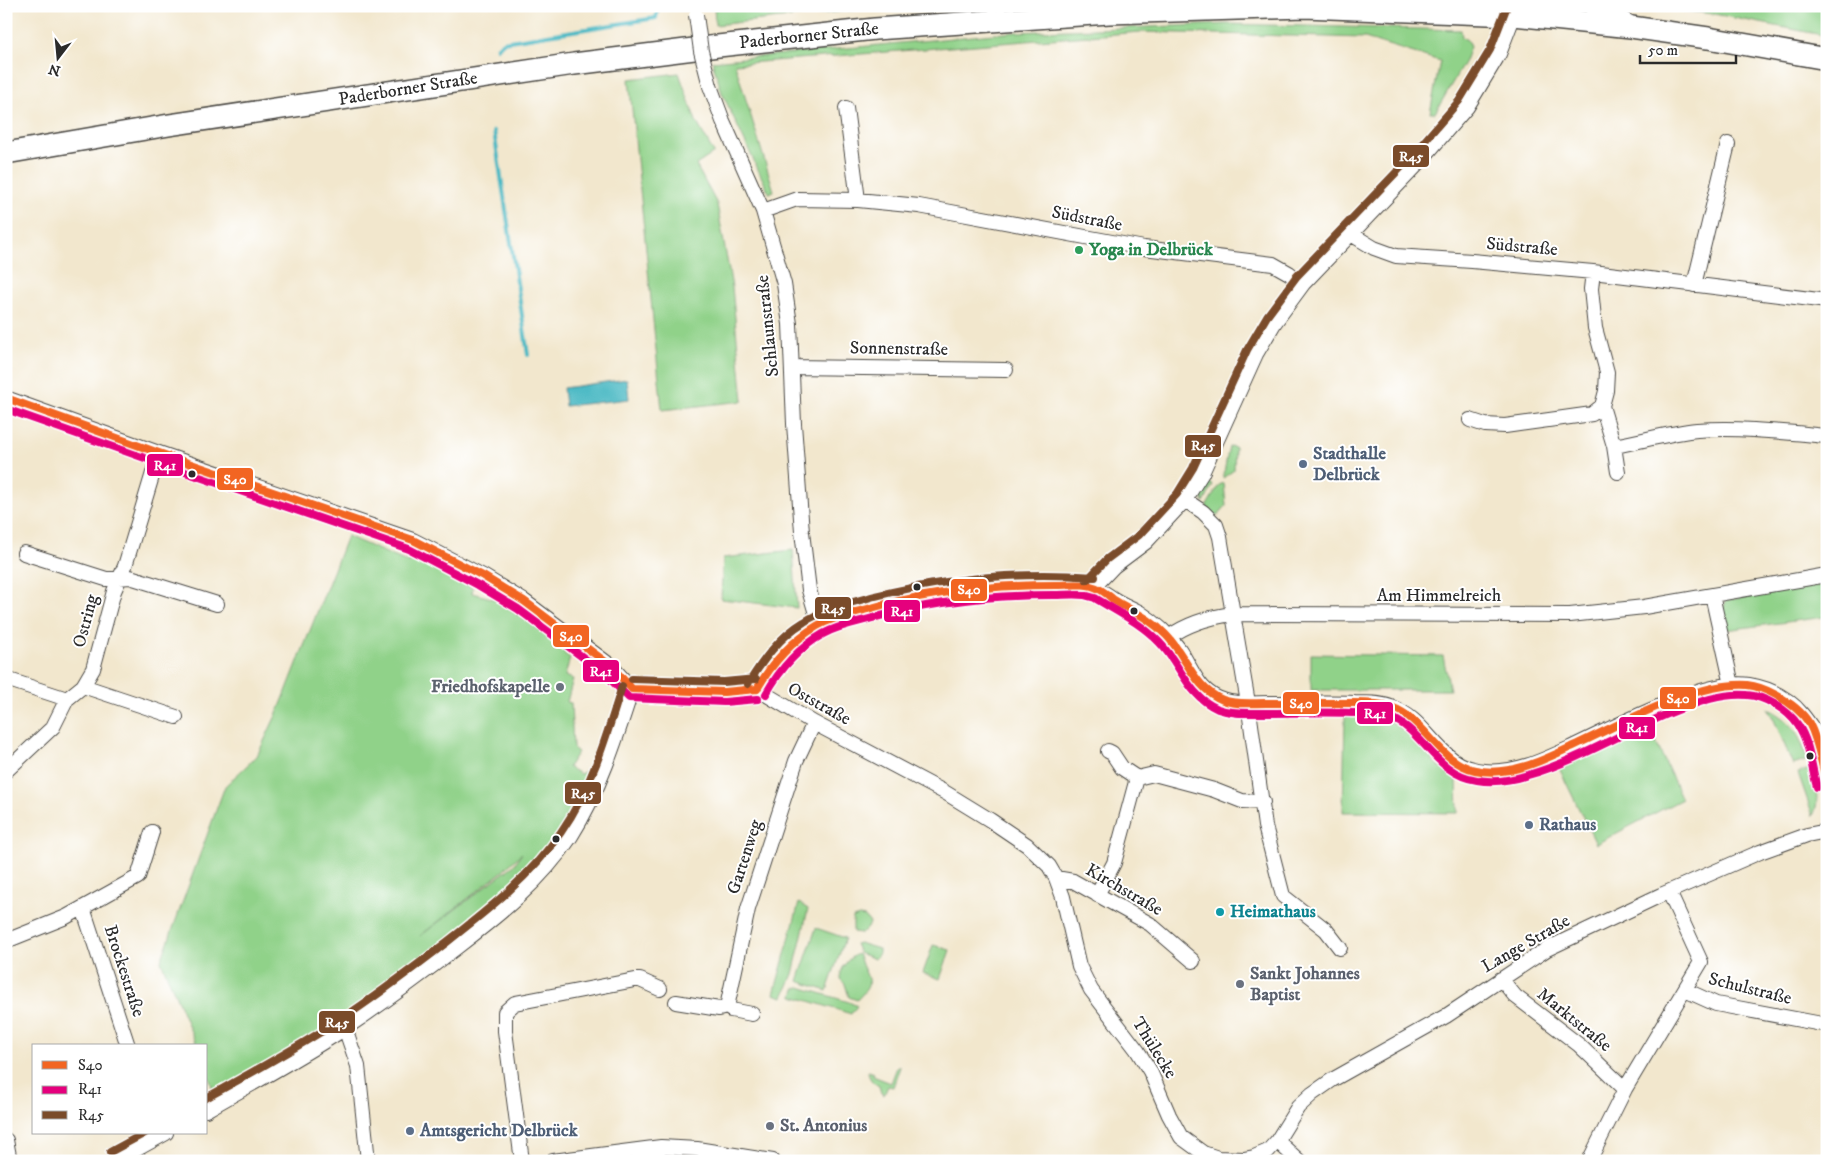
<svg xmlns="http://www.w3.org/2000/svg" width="1833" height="1167" viewBox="0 0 1833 1167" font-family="'IM FELL DW Pica',serif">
<rect width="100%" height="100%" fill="#fff"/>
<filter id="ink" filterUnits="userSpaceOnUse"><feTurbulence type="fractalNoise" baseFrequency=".02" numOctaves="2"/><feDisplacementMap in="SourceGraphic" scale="10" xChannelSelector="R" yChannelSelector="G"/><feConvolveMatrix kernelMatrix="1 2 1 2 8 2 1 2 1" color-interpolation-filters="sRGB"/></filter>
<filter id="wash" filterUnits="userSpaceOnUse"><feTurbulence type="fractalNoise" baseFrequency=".0096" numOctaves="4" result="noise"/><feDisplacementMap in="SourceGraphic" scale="20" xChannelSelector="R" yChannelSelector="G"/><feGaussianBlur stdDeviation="1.12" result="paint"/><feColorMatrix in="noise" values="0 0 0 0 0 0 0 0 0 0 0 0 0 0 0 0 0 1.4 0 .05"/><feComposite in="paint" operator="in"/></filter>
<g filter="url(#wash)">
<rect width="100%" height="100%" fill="#f2e7cd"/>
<path fill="#90d289" stroke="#5e7e5a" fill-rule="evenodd" d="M714,6H892L715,25Z
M1827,6V36L1714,14L1650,7Z
M1227,24L1461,30L1462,37L1467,40L1470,47L1465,61L1435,113H1430L1440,61L1365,38L1140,32L735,64L774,191L769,193L722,93L712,61L1015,32Z
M679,73L696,121L714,153L696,165L717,204L732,287L743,401L662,410L629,79Z
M1229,446L1235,447L1234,470L1223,478Z
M1207,481L1213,485L1204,503L1201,495Z
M1224,483L1226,506L1217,516L1206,507L1219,485Z
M347,536L409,563L414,553L473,588L472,593L495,599L565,647L564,653L570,658L565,676L573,679L567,702L571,703L573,748L578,752L568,767L580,774L598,765L581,805L525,881L351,1016L215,1096L206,1068V1046H197L161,961L225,786L257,756L280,707ZM522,853L514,865L420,936L503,871Z
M793,550L797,608L721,599L723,558Z
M1827,584V623L1825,617L1726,630L1722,610L1727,600Z
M1311,654L1443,656L1450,690H1311Z
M1767,708C1795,722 1797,732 1808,760L1793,765L1774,720Z
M1345,715L1370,716L1394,723L1415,740L1436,764L1457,780L1458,813L1343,812Z
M1650,729L1682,799L1596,844L1558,766Z
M1810,769C1815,787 1821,798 1813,816L1798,773Z
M799,903L808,909L793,974L783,997L774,994Z
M859,916L865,917L870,923L868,928L861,933L853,932V918Z
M816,928L845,938L827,991L798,981Z
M859,943L879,949V953L875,959L859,953L855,944Z
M933,945L950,950L940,979L923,973Z
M858,954C861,959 861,964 864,969C872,985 869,987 857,1000L849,997L845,984L840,979C840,969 848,957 858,954Z
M800,987L849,1002L857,1006L851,1014L793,996L795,989Z
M897,1067H900L893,1087L888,1086L884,1095L881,1093L879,1086C872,1082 869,1079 868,1071L874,1073L873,1076L891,1083Z"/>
<path fill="#4bb9c4" stroke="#3b7278" d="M627,379L629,399L565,406L563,388Z"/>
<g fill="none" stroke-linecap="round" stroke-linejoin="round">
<path stroke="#4bb9c4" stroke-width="4" d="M497,48L503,42L656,18L658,6
M494,131L528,355"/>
</g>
</g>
<g filter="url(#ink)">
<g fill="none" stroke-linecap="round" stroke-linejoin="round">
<defs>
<path id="street" d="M710,86L723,121L763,211L784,284L790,324L794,424L802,532L809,590L819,624
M846,108L858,200
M763,211L797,199L858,200L919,206L1144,248L1273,264L1289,273L1303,284
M1351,234L1374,248L1396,256L1472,261L1593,272L1827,301
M1593,272L1591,289L1595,328L1607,372L1606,391L1602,406L1614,446L1618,472
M1694,285L1728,144
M792,367L1006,370
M6,398L159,453L413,540L483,576L524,601L611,666L632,689L724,692L757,689L814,723L946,793L990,820L1027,845L1049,866L1056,878L1063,897L1079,966L1091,990L1137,1050L1150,1071L1169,1115L1181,1137L1203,1153L1218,1158L1244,1159L1254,1157L1268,1151L1277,1141L1298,1107L1312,1094L1332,1080L1446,1016L1547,949L1661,895L1760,852L1807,835L1827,831
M1470,420L1485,425L1505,426L1592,414L1602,406
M1614,446C1641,441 1670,433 1697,430C1741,427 1783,432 1827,436
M1185,500L1203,512L1216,525L1220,537L1248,703L1265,826L1283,896L1326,930L1340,948
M24,553L106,579L130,577L217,604
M1094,587L1114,566L1146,542L1185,500L1202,473L1256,354L1275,322L1303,284L1416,166L1467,107L1499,54L1514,15
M1712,595L1732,685
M1169,637C1187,624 1211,617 1232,614L1570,615L1644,607L1827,575
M6,679L67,699
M83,686L176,717
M757,689C773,661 790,639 820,624C836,616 855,612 872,607C931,591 993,582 1054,585C1066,585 1078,584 1090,586C1100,588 1108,596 1117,601C1124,605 1132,608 1139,612C1153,621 1169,635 1179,649C1193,670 1198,694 1226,701C1240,705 1256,703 1269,703C1298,703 1326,702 1355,703C1367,703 1380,703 1391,707C1430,720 1437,767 1484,771C1515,774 1544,760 1572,747C1613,728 1705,678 1749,685C1762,687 1777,693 1788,701C1805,713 1813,732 1827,748
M1814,734L1827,784
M1108,751L1112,753L1122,768L1137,778L1154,774L1214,790L1242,801L1263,802
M6,771L53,727L67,699L83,686L93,669L114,591L125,566L159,453
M1056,878L1073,881L1150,924L1193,961
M1097,895L1114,863L1137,778
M83,908L128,1046
M6,941L66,917L138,877L152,832
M1501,979L1515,996L1579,1045L1625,1089
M1685,990L1716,1004L1827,1025
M676,1002L719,1009L727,1007L731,1010L752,1014
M727,1007L748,909L796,761L814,723
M345,1028L358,1066L368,1161
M206,1110C253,1083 301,1057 347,1027C384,1002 421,975 457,947C499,915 541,881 571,836C599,792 616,739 632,689
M6,1140L10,1161
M1277,1141L1299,1161
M115,1161L166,1133
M522,1161L505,1031V1012L515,1003L635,980H640L660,989
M553,1161L661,1147L697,1149L773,1161
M1589,1161L1625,1089L1701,962L1669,892"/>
<path id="secondary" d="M1595,6L1631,27"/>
<path id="primary" d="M6,153L169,125L574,64L718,46L875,29L1109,13L1304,7L1514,15L1631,27L1708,38L1827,59"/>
</defs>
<use href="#street" stroke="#494743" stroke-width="16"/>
<use href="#secondary" stroke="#494743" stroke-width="22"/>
<use href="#primary" stroke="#494743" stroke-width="24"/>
<use href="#street" stroke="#fff" stroke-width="14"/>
<use href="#secondary" stroke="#fff" stroke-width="20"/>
<use href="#primary" stroke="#fff" stroke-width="21"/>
<defs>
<path id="street-bridge" d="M696,15L701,51L710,86"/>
</defs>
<use href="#street-bridge" stroke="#494743" stroke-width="16" stroke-linecap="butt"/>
<use href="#street-bridge" stroke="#fff" stroke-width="14"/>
<defs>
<path id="bus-1" d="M6,398L159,453L413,540L483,576L524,601L611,666L632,689L724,692L757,689
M757,689C772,663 790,642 817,626C831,618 848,614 864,610C927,592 990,585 1056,585C1070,585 1086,582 1099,589C1105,592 1109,596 1114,600C1132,611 1151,619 1166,635C1186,655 1194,689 1223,700C1236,705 1252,703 1266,703C1295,703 1325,703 1354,703C1366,703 1379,703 1391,707C1426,719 1438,762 1475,770C1508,777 1542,761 1571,747C1620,725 1692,682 1747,685C1757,686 1767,690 1776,695C1789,702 1801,710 1809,723C1819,742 1821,763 1827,783"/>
<path id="bus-2" d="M6,409L156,462L409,549L478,585L518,609L604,673L629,698L724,702L758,699
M766,694C780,669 797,649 823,634C837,626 854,623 869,619C930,602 991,595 1053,595C1064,595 1074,594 1084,595L1095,598C1116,611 1141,623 1159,642C1181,664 1187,696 1218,709C1232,714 1247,713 1261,713C1292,713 1322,712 1352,713C1364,713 1376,712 1387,716C1423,728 1434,774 1477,780C1494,783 1512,780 1528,775C1580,760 1626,730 1675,711C1698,702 1722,693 1747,695C1765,696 1788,710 1798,725C1810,743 1811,766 1817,787"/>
<path id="bus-3" d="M1087,580L1107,559L1139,535L1177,494L1193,468L1247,350L1267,316L1296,277L1409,159L1459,101L1490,50L1507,6
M632,679L724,682L756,679
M748,684C763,660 779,637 804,622C826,608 850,603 875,596C948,578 1020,571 1095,577
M206,1098C251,1073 297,1048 340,1020C377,996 412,969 447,942C489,909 531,876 561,832C591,789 607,735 622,686
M110,1152L145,1133"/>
</defs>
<use href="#bus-1" stroke="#fff" stroke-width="11"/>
<use href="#bus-2" stroke="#fff" stroke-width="11"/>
<use href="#bus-3" stroke="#fff" stroke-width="11"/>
<use href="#bus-1" stroke="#f26522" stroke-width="8"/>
<use href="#bus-2" stroke="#e5007d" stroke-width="8"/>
<use href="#bus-3" stroke="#7a4b2a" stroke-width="8"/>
</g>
</g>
<circle fill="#2e9e5b" stroke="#fff" stroke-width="2" cx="1079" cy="250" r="5"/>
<g fill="#5c6f8a" stroke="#fff" stroke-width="2">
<circle cx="1303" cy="464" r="5"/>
<circle cx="1529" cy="825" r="5"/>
<circle cx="410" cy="1131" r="5"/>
</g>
<g fill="#2b2b2b" stroke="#fff" stroke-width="2">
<circle cx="192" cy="474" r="4.5"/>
<circle cx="917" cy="587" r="4.5"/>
<circle cx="1134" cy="611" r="4.5"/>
<circle cx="1810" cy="756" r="4.5"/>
<circle cx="556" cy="839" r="4.5"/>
</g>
<g fill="#6b7280" stroke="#fff" stroke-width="2">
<circle cx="560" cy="687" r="5"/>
<circle cx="1240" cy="984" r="5"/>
<circle cx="770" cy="1126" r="5"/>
</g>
<circle fill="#0f9aa8" stroke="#fff" stroke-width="2" cx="1220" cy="912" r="5"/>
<g text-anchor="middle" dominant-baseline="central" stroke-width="4" stroke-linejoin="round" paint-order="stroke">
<g font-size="18" fill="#2b2b2b" stroke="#fff">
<text transform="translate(809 36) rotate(-6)">Paderborner Straße</text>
<text transform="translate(408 89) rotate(-9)">Paderborner Straße</text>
<text transform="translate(1087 219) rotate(11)">Südstraße</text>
<text transform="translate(1522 247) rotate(5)">Südstraße</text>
<text transform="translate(768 326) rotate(-96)">Schlaunstraße</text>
<text transform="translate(899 349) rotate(1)">Sonnenstraße</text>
<text x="1439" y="596">Am Himmelreich</text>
<text transform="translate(86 621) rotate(-75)">Ostring</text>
<text transform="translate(819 704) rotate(29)">Oststraße</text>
<text transform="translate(745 857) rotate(-72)">Gartenweg</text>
<text transform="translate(1124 890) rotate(30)">Kirchstraße</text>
<text transform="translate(1526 944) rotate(-30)">Lange Straße</text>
<text transform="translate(124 971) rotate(72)">Brockestraße</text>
<text transform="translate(1750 989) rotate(14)">Schulstraße</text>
<text transform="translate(1574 1020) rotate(39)">Marktstraße</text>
<text transform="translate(1154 1048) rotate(58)">Thülecke</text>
</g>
<g font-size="18" font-weight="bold" fill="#27864d" stroke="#fff" text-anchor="start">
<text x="1089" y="250">Yoga in Delbrück</text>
</g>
<g font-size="18" font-weight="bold" fill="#4e5e75" stroke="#fff" text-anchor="start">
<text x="1313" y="454">Stadthalle<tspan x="1313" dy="21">Delbrück</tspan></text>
<text x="1539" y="825">Rathaus</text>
<text x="420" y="1131">Amtsgericht Delbrück</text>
</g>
<g font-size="18" font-weight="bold" fill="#5b616d" stroke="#fff" text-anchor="start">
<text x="550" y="687" text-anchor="end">Friedhofskapelle</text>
<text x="1250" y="974">Sankt Johannes<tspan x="1250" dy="21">Baptist</tspan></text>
<text x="780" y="1126">St. Antonius</text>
</g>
<g font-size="18" font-weight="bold" fill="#0d838f" stroke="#fff" text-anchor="start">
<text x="1230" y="912">Heimathaus</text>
</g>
</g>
<g stroke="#fff" stroke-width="2">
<rect x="1392" y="144" width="38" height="24" rx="5" fill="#7a4b2a"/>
<rect x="1184" y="434" width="38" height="24" rx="5" fill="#7a4b2a"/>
<rect x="146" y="453" width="38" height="24" rx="5" fill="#e5007d"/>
<rect x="216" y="467" width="38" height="24" rx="5" fill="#f26522"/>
<rect x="950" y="578" width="38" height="24" rx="5" fill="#f26522"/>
<rect x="814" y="596" width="38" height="24" rx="5" fill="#7a4b2a"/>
<rect x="883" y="599" width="38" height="24" rx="5" fill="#e5007d"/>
<rect x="552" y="624" width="38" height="24" rx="5" fill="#f26522"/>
<rect x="582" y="659" width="38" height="24" rx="5" fill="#e5007d"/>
<rect x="1659" y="686" width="38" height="24" rx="5" fill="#f26522"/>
<rect x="1282" y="691" width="38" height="24" rx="5" fill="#f26522"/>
<rect x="1356" y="701" width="38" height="24" rx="5" fill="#e5007d"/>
<rect x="1618" y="716" width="38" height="24" rx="5" fill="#e5007d"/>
<rect x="564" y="781" width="38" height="24" rx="5" fill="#7a4b2a"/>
<rect x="318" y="1010" width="38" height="24" rx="5" fill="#7a4b2a"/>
</g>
<g font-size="14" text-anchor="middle" font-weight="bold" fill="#fff">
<text x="1411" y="161">R45</text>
<text x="1203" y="450">R45</text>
<text x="165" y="470">R41</text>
<text x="235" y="484">S40</text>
<text x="969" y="594">S40</text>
<text x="833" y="613">R45</text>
<text x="902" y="616">R41</text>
<text x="571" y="641">S40</text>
<text x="601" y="676">R41</text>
<text x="1678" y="703">S40</text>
<text x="1301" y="708">S40</text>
<text x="1375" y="718">R41</text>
<text x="1637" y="732">R41</text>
<text x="583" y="798">R45</text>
<text x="337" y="1027">R45</text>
</g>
<rect width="1833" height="1167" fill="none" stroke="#fff" stroke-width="25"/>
<rect x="32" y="1044" width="175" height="90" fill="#ffffff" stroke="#aaaaaa"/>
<rect x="42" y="1061" width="25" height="8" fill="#f26522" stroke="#aaaaaa"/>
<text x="78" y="1070" font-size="15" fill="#2b2b2b">S40</text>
<rect x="42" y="1086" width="25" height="8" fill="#e5007d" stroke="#aaaaaa"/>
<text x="78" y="1094" font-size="15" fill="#2b2b2b">R41</text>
<rect x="42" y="1111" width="25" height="8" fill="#7a4b2a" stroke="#aaaaaa"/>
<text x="78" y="1120" font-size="15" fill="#2b2b2b">R45</text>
<g transform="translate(58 58) rotate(196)" stroke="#ffffff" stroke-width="4" paint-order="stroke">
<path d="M0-4L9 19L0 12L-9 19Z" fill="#2b2b2b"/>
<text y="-8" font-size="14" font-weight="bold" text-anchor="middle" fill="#2b2b2b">N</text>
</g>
<path d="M1640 55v8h96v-8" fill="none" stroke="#2b2b2b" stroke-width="2.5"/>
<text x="1648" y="55" font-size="15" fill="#2b2b2b" stroke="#ffffff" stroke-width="4" paint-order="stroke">50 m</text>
</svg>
